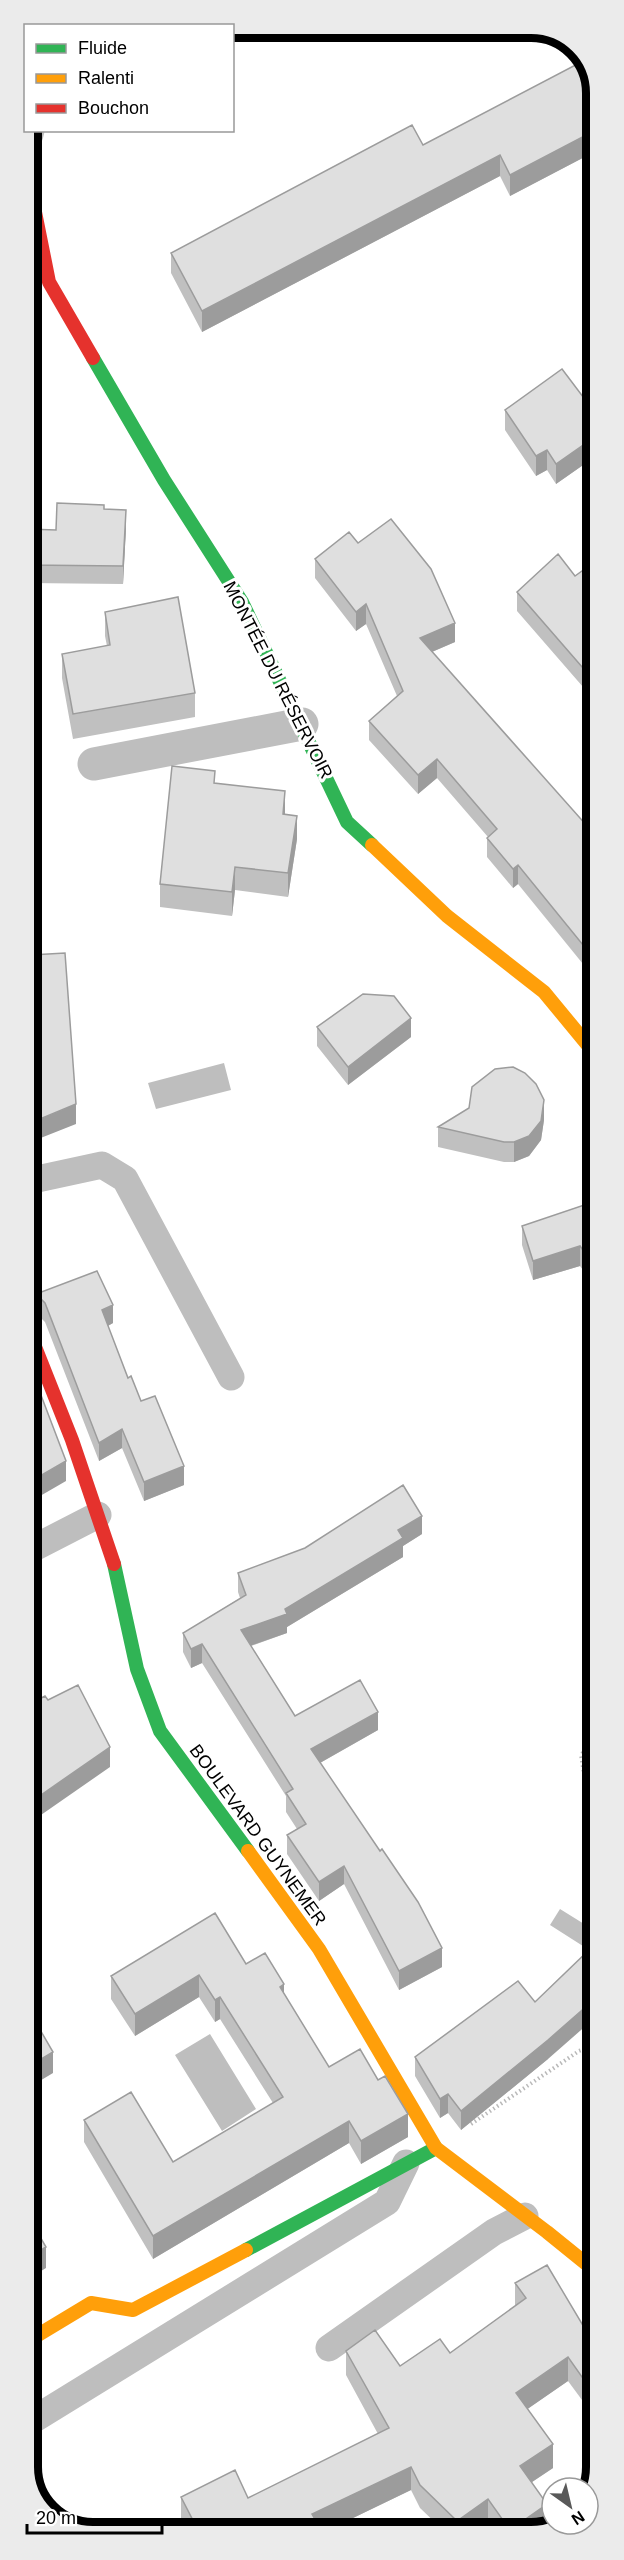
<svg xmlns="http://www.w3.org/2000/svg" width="624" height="2560" viewBox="0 0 624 2560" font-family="Helvetica,sans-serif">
<rect width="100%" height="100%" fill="#fff"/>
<path fill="#bebebe" d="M224,1063L231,1090L156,1109L148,1083Z
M560,1909L597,1932V1955L550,1925Z
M210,2034L256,2109L222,2131L175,2055Z"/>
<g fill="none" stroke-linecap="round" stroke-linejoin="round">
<path stroke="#b9b9b9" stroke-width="4" stroke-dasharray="1.5 3" stroke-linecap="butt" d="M597,1735L581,1755L585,1780L597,1789
M471,2124L579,2051L597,2044"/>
<path stroke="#bebebe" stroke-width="27" d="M28,1181L102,1165L125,1179L231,1377
M28,1551L98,1515
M329,2348L494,2232L525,2216
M28,2423L387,2202L406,2163"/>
<path stroke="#bebebe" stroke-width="33" d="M27,134L28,130
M94,764L302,724"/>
<path stroke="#30b455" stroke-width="14" d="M93,358L164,480L242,602L347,822L372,845
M114,1564L137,1669L160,1731L248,1851
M246,2250L436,2148"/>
<path stroke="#ff9f0a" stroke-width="14" d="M372,845L447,916L544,992L596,1055
M248,1851L319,1949L436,2148L547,2232L589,2266L597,2276
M28,2341L91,2303L133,2310L246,2250"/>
<path stroke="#e5322d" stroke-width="14" d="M27,172L49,282L93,358
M28,1329L72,1440L114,1564"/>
</g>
<path fill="#c0c0c0" d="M596,80V151L510,196L500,176L202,332L171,273V253L423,145Z
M505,410L596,414V456L556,484L547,470L536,476L505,430Z
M104,509L126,528L123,584L27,583V529L56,530Z
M358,543L455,642L432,652L596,836V967L590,959L583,964L518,884L513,888L487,857V838L488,837L437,778L418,794L369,740V721L397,696L366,624L356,631L315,578V559Z
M575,576L596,587V738L583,720V701L590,695L517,611V592Z
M105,612L195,693V717L73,739L62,678V654L107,646L105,636Z
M215,783L285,814L297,839L288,897L235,890L232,916L160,907V884Z
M27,934L33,955L76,1124L37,1068L31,970L27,971Z
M317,1027L411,1037L348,1085L317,1046Z
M544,1120L541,1140L529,1156L514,1162H504L438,1147V1127Z
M596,1201V1287L580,1266L533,1280L522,1245V1226Z
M36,1294L113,1323L108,1326L128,1378L184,1485L144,1501L122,1448L99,1461L45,1322L36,1313Z
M422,1534L403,1546V1557L287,1627V1633L251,1646L295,1716L378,1730L320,1763L442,1967L399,1990L344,1884L319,1901L287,1854V1835L297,1829L286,1812V1796L202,1663L191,1668L183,1652V1633L240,1598L238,1592V1573L305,1548Z
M246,1964L284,1994L329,2067L408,2137L361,2164L349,2143L153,2259L84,2142V2120L173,2162L273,2103L220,2019L215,2022L199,1997L135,2036L111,1999V1976Z
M415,2057L548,2059L461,2130L448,2113L440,2118L415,2076Z
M515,2283L597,2349L582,2400L568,2381L527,2409L553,2468L532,2482L547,2527L541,2532H494L488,2523L475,2532H445L420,2508L411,2490L324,2532H187L181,2521V2497L248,2498L378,2434L346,2375V2351L400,2366L450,2353L515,2306Z"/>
<path fill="#9c9c9c" d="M596,130V151L510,196V175Z
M500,155V176L202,332V311Z
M596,436V456L556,484V464Z
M547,450V470L536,476V456Z
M126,510V528L123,584V566Z
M366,604V624L356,631V612Z
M455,623V642L420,657V638Z
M437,759V778L418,794V775Z
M285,791V815L283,814Z
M297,816V839L288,897V873Z
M518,865V884L513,888V869Z
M235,867V890L232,916V892Z
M590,940V959L583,964V945Z
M33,950V969L31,955V970L27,971V952Z
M411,1018V1037L348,1085V1067Z
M544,1100V1120L541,1140L529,1156L514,1162V1142Z
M76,1104V1124L28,1143V1124Z
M580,1246V1266L533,1280V1261Z
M113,1305V1323L102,1329V1310Z
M122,1429V1448L99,1461V1443Z
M66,1461V1481L28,1503V1483Z
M184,1466V1485L144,1501V1482Z
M422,1516V1534L403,1546V1557L287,1627V1633L241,1649V1630L398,1530Z
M202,1644V1663L191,1668V1649Z
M378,1712V1730L311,1768V1749Z
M110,1747V1767L28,1824V1804Z
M344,1866V1884L319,1901V1882Z
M442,1948V1967L399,1990V1971Z
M199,1975V1997L135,2036V2014Z
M284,1984V2007L280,1987Z
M220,1997V2019L215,2022V2000Z
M597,1997V2016L548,2059L461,2130V2111Z
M53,2052V2073L28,2088V2067Z
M448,2094V2113L440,2118V2099Z
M408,2114V2137L361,2164V2141Z
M349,2121V2143L153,2259V2236Z
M46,2247V2268L28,2279V2258Z
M568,2357V2381L516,2417V2393Z
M597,2367V2391L582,2400V2377Z
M553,2444V2468L520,2490V2466Z
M411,2467V2490L324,2532H292L312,2514Z
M488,2499V2523L475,2532H457V2521Z
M547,2504V2527L541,2532H510V2530Z"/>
<path fill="#dfdfdf" stroke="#9c9c9c" stroke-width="1.5" d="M585,60L596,80V130L510,175L500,155L202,311L171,253L412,125L423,145Z
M562,369L596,414V436L556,464L547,450L536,456L505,410Z
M57,503L104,505V509L126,510L123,566L27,565V529L56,530Z
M391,519L431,569L455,623L420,638L596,836V948L590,940L583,945L518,865L513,869L487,838L497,829L437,759L418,775L369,721L403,691L366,604L356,612L315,559L349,532L358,543Z
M558,554L575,576L582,571L596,587V683L517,592Z
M178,597L195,693L73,714L62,654L110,645L105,612Z
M596,691V719L583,701Z
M172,766L215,771L214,783L285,791L283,814L297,816L288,873L235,867L232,892L160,884Z
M27,934L33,950L27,952Z
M65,953L76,1104L28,1124L27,1072L39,1067L31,955Z
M363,994L394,996L411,1018L348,1067L317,1027Z
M513,1067L525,1073L536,1084L544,1100L541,1121L529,1136L514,1142H504L438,1127L469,1108L472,1087L495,1069Z
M596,1201V1268L580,1246L533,1261L522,1226Z
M97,1271L113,1305L102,1310L128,1378L131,1376L141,1401L155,1396L184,1466L144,1482L122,1429L99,1443L45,1303L36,1294Z
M28,1361L66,1461L28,1483Z
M403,1485L422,1516L398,1530L403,1538L285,1609L287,1614L241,1630L295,1716L360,1680L378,1712L311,1749L380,1851L382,1849L418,1902L442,1948L399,1971L344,1866L319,1882L287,1835L306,1824L286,1793L293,1789L202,1644L191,1649L183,1633L246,1595L238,1573L305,1548Z
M78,1685L110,1747L28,1804V1705L45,1696L48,1700Z
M215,1913L246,1964L265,1953L284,1984L280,1987L329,2067L360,2049L378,2080L385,2076L408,2114L361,2141L349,2121L153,2236L84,2120L131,2092L173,2162L283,2097L220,1997L215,2000L199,1975L135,2014L111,1976Z
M589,1950L597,1955V1997L548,2040L461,2111L448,2094L440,2099L415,2057L518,1981L535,2002Z
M28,2009L53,2052L28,2067Z
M28,2216L46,2247L28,2258Z
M547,2265L597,2349V2367L582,2377L568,2357L516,2393L553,2444L520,2466L547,2504L510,2530L488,2499L457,2521L420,2485L411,2467L312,2514L316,2521L292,2532H199L181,2497L235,2470L248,2498L389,2428L346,2351L375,2330L400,2366L440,2339L450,2353L526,2298L515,2283Z"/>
<g text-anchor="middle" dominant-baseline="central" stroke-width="6" stroke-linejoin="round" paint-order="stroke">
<g font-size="18" fill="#000" stroke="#fff">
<text transform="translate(278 680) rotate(63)">MONTÉE DU RÉSERVOIR</text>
<text transform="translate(258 1835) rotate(54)">BOULEVARD GUYNEMER</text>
</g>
</g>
<path d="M0 0H624V2560H0ZM93 38H531A55 55 0 0 1 586 93V2467A55 55 0 0 1 531 2522H93A55 55 0 0 1 38 2467V93A55 55 0 0 1 93 38Z" fill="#ebebeb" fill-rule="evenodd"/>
<path fill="none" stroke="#000" stroke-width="8" d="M93 38H531A55 55 0 0 1 586 93V2467A55 55 0 0 1 531 2522H93A55 55 0 0 1 38 2467V93A55 55 0 0 1 93 38Z"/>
<rect x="24" y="24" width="210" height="108" fill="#ffffff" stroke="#999999" stroke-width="1.5"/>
<rect x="36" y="44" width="30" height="9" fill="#30b455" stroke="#999999" stroke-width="1.5"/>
<text x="78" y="54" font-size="18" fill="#000000">Fluide</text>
<rect x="36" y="74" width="30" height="9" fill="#ff9f0a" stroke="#999999" stroke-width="1.5"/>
<text x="78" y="84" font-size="18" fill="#000000">Ralenti</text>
<rect x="36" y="104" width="30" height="9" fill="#e5322d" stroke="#999999" stroke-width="1.5"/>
<text x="78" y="114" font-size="18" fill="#000000">Bouchon</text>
<g transform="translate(570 2506) rotate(146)"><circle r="28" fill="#ffffff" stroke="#999999" stroke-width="1.5"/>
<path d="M0-4.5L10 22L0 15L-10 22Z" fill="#595959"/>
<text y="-9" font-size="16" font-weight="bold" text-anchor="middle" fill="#000000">N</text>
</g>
<path d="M27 2524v9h135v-9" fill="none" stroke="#000000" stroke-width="3"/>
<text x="36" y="2524" font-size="18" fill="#000000" stroke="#ffffff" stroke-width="4.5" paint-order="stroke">20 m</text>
</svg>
